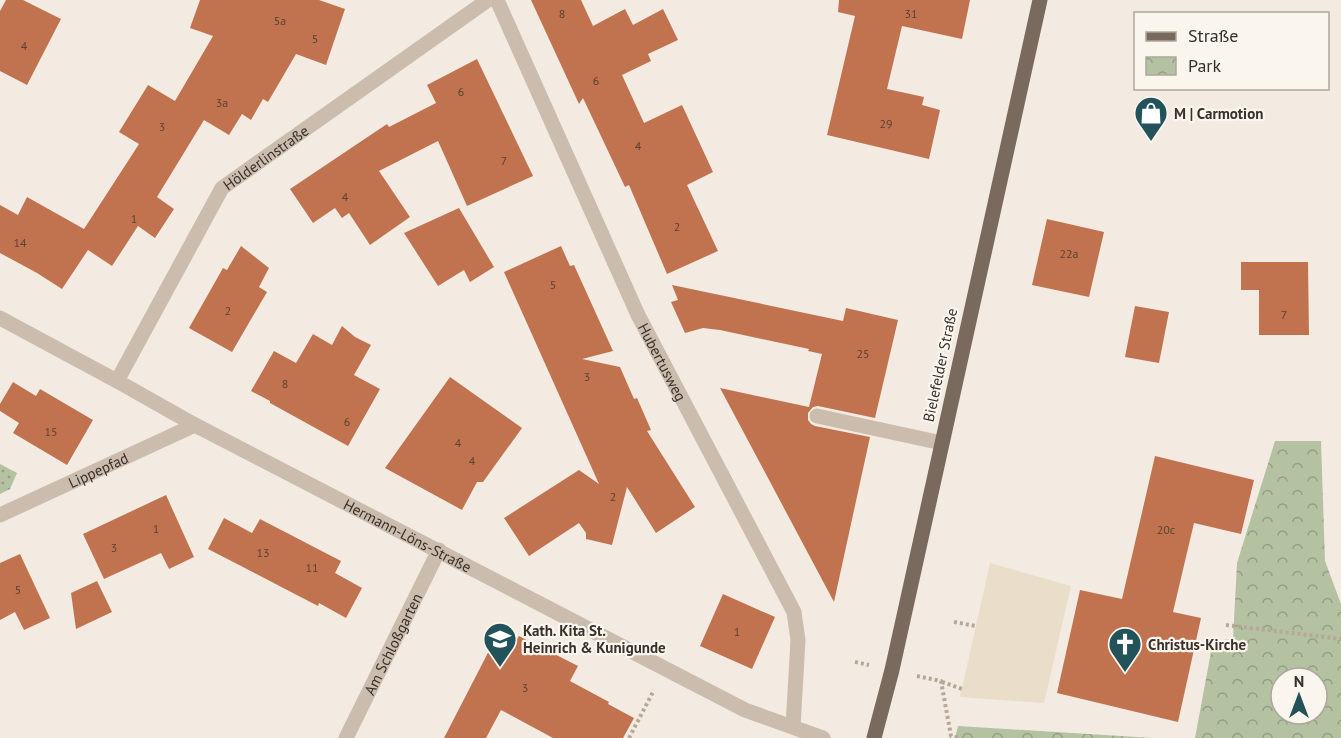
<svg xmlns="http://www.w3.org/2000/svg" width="1341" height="738" viewBox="0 0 1341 738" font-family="'PT Sans',sans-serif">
<defs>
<pattern id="grass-dots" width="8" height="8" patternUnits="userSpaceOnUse" patternTransform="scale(1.5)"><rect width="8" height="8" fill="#b4c2a1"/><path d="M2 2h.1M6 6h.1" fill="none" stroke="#939e83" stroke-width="1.8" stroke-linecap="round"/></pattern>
<pattern id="park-crowns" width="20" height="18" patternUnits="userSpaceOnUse" patternTransform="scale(1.5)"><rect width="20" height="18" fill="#b4c2a1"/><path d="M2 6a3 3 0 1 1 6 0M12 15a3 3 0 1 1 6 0" fill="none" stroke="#939e83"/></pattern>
</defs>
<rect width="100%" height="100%" fill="#f3ebe1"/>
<path fill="url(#grass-dots)" d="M0,464L17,473L10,489L0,494Z"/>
<path fill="url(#park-crowns)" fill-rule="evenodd" d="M1275,441H1321L1325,561L1341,604V738H1195L1213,641L1233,639L1237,563ZM1281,678H1317V714H1281Z
M958,726L1153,738H955Z"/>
<path fill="#eaddc9" d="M990,563L1071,586L1044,703L960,697Z"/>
<path fill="#c17350" d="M6,0H23L61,19L27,85L0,71V11Z
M200,0H319L345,9L326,65L296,54L268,102L263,99L251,120L242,114L229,135L204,120L157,197L174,209L155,238L138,226L112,266L88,250L62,289L37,273L0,253V205L18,215L27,197L84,229L139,144L119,132L148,85L175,101L213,36L190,28Z
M531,0H581L593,26L625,9L633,25L663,9L678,40L648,54L651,61L622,75L644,123L682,105L713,172L687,185L718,251L667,274L629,185L625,187L583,98L579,104Z
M839,0H970L962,39L902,26L887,89L924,97L922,105L940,110L929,159L827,135L855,16L838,12Z
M477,59L533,176L467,206L438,141L379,171L410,217L370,245L349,213L342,218L335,208L313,223L290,189L387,124L389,127L436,103L427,85Z
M459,208L494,267L470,282L464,270L438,286L404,233Z
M1047,219L1104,232L1089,297L1032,285Z
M241,246L269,268L259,287L267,292L232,352L189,328L223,268L227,270Z
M561,246L570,266L574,265L613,351L582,359L620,367L634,399L637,398L651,430L647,431L695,507L656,533L627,487L612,545L586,539V533L579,523L529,556L504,518L579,470L599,484L504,272Z
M1241,262H1308L1309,335H1259V290H1241Z
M672,285L843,321L846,308L898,320L875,418L818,406L813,407L808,413V420L811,424L815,426L870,437L834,602L720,388L809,407L822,354L808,351L809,349L720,330L703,328L685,333L671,302L678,300Z
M1135,306L1169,312L1159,363L1125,357Z
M342,326L355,337L371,345L354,375L380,389L348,446L270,403V401L251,391L274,351L296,363L313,334L332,345Z
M450,377L522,428L483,482H477L462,510L385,468Z
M13,382L36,396L40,389L93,420L67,465L13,433L19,423L0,411V404Z
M1155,456L1254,480L1241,534L1194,523L1173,612L1201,618L1178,722L1057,693L1080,590L1122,599Z
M166,495L194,557L169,569L161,553L104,579L83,534Z
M224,518L252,533L260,519L341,561L335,573L362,588L346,618L319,603L318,606L208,549Z
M20,554L50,618L24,630L15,612L0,620V563Z
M97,581L112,612L76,629L71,593Z
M723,594L775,617L752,669L700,646Z
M519,636L578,666L570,681L609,702L608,704L634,718L623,738H553L501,710L486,738H444L493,643L509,651Z"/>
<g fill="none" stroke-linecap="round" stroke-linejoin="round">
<path stroke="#b7a797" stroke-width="4" stroke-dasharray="3 3" stroke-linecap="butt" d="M954,622L976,626
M1226,625L1341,639
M855,662L869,665
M917,676L941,681L951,736L959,738
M942,682L962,689
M629,738L654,690"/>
<g stroke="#cbbcad" stroke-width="15">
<path id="s1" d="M497,0L638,315L794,612L798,640L793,727"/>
<path id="s2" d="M0,318L117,381L195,425L745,710L823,738"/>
<path id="s3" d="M117,381L222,188L488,0"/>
<path d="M817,416L942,443"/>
<path id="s4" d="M0,515L195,425"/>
<path id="s5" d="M346,738L439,550"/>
</g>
<path stroke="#7a695d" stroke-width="15" d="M874,738L892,670L1040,0"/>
</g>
<defs>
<symbol id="shop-pin" viewBox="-11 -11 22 30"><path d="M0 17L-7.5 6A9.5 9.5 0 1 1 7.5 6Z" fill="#22525a" stroke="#faf5ed"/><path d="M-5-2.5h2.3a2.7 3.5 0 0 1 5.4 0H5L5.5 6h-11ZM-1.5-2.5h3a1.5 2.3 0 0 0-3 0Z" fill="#fff"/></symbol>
<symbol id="school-pin" viewBox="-11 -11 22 30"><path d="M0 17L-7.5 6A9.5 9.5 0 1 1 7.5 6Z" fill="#22525a" stroke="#faf5ed"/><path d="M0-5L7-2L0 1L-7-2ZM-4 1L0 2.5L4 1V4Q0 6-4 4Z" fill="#fff"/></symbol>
<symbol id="church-pin" viewBox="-11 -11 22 30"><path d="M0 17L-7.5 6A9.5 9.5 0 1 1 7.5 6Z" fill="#22525a" stroke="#faf5ed"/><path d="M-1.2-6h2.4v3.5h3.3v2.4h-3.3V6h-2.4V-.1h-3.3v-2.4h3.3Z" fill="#fff"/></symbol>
</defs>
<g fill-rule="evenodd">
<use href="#shop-pin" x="1132" y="94" width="38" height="52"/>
<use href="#school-pin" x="481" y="620" width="38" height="52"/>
<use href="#church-pin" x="1106" y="625" width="38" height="52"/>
</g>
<g text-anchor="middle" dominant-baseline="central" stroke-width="4.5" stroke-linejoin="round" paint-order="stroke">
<g font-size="12" fill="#5b4234">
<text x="562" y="13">8</text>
<text x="911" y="13">31</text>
<text x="280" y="20">5a</text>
<text x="315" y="38">5</text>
<text x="24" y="45">4</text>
<text x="596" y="80">6</text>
<text x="461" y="91">6</text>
<text x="222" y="102">3a</text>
<text x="886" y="123">29</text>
<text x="162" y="126">3</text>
<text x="638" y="145">4</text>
<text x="504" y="160">7</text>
<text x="345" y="196">4</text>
<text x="134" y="218">1</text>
<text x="677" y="226">2</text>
<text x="20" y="242">14</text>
<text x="1069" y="253">22a</text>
<text x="553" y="284">5</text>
<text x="228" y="310">2</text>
<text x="1284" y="314">7</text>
<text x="863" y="353">25</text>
<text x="587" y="376">3</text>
<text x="285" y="383">8</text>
<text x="347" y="421">6</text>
<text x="51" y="431">15</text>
<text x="458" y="442">4</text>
<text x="472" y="460">4</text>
<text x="613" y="496">2</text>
<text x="156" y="528">1</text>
<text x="1166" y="529">20c</text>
<text x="114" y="547">3</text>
<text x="263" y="552">13</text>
<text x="312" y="567">11</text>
<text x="18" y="589">5</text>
<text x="737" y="631">1</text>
<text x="525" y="687">3</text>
</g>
<g font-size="15" font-weight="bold" fill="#39312b" stroke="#faf5ed" text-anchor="start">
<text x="1174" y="113">M | Carmotion</text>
<text x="523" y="630">Kath. Kita St.<tspan x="523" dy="17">Heinrich &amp; Kunigunde</tspan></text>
<text x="1148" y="644">Christus-Kirche</text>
</g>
<g font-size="15" fill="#39312b" stroke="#faf5ed">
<text stroke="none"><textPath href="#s3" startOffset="273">Hölderlinstraße</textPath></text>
<text stroke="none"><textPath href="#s1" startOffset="398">Hubertusweg</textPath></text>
<text transform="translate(940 365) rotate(-78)">Bielefelder Straße</text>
<text stroke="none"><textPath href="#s4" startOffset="108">Lippepfad</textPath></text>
<text stroke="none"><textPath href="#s2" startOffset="462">Hermann-Löns-Straße</textPath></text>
<text stroke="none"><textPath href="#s5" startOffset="105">Am Schloßgarten</textPath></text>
</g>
</g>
<rect x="1134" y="12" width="195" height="78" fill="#faf5ed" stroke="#ada79f" stroke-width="1.5"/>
<rect x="1146" y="32" width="30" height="9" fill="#7a695d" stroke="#ada79f" stroke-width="1.5"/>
<text x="1188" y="42" font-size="18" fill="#39312b">Straße</text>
<rect x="1146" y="57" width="30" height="18" fill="url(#park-crowns)" stroke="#ada79f" stroke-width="1.5"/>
<text x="1188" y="72" font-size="18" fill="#39312b">Park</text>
<g transform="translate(1299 696)"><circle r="28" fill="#faf5ed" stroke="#ada79f" stroke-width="1.5"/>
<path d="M0-4.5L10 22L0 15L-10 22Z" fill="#22525a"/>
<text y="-9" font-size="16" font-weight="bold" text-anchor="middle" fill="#39312b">N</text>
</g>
</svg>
